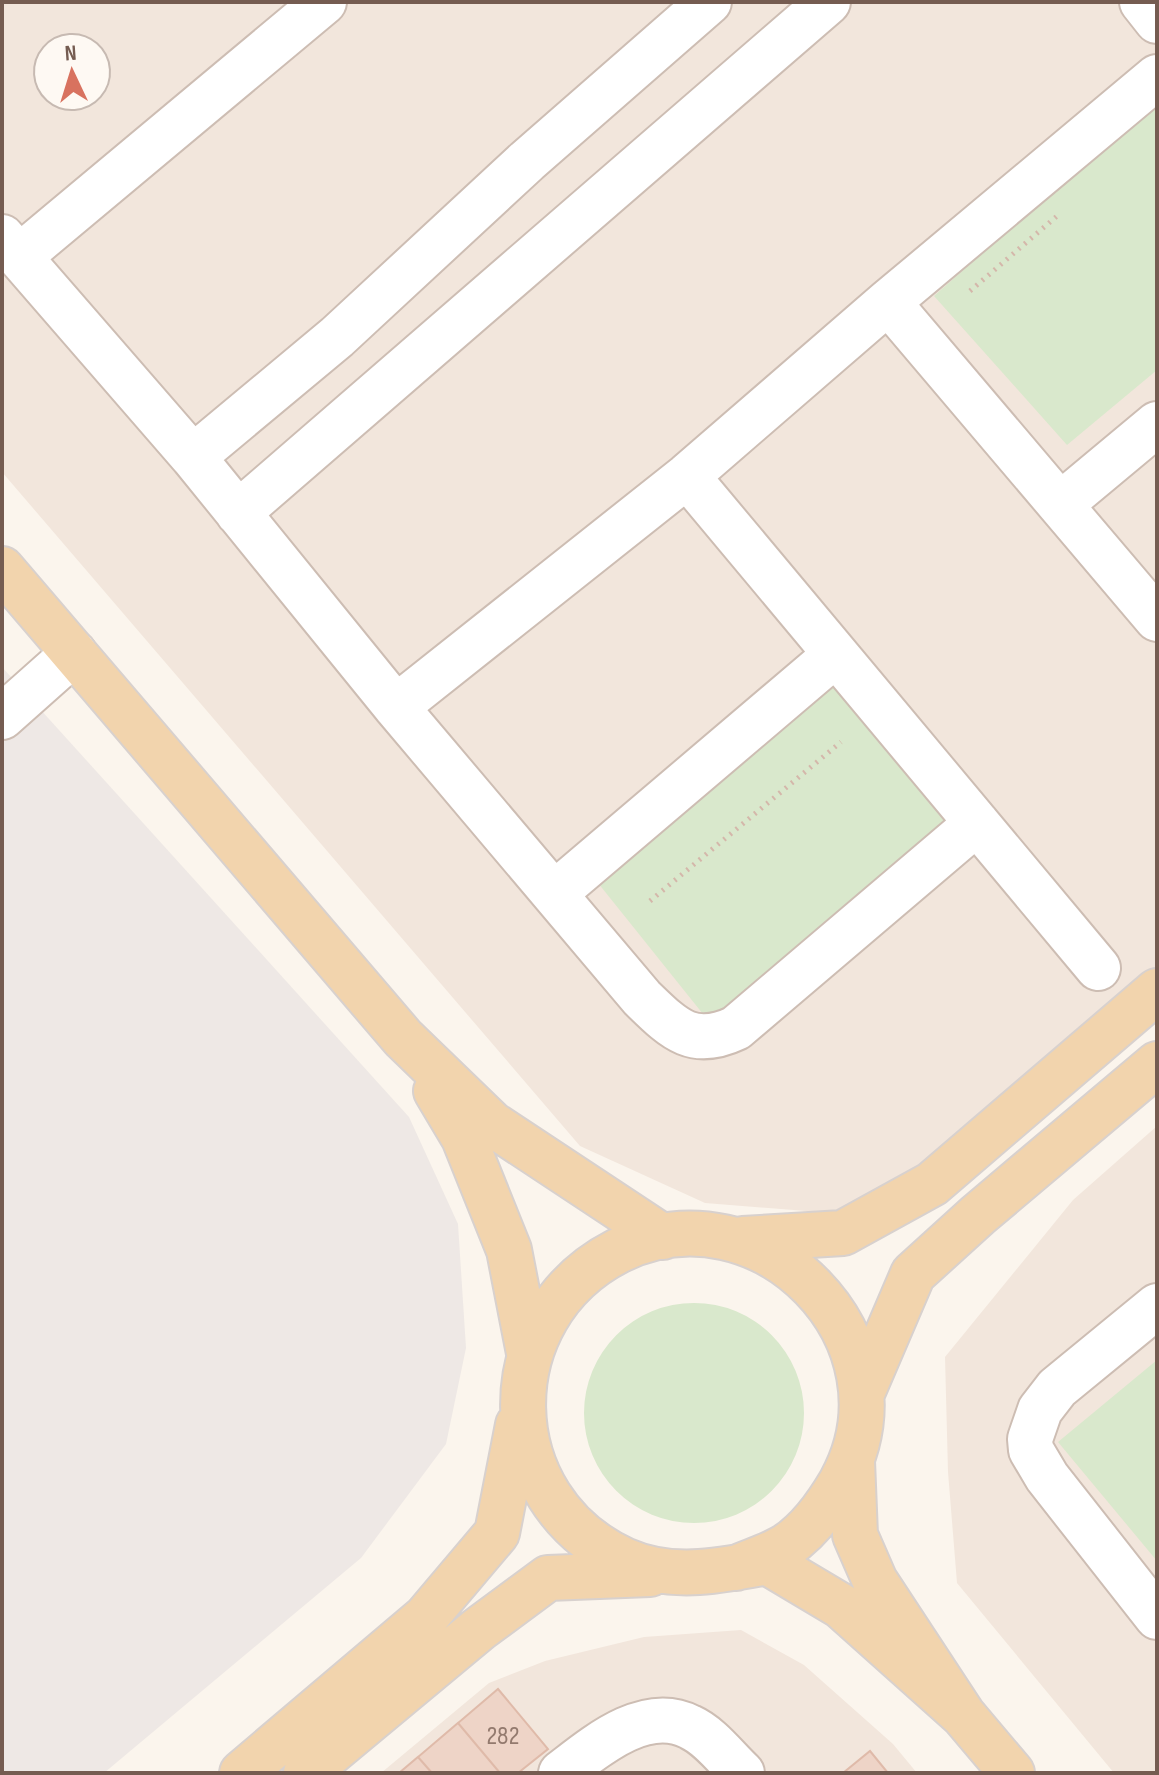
<svg xmlns="http://www.w3.org/2000/svg" width="1159" height="1775" viewBox="0 0 1159 1775" font-family="'Sofia Sans Condensed',sans-serif">
<rect width="100%" height="100%" fill="#fbf5ed"/>
<path fill="#f2e6dc" fill-rule="evenodd" d="M2,2H1157V999L917,1203L844,1214L705,1203L580,1146L2,472ZM48,48H96V96H48Z
M1157,1126V1773H1114L957,1583L948,1472L945,1357L1073,1200Z
M741,1630L804,1665L893,1744L917,1773H381L489,1683L545,1661L644,1637Z"/>
<path fill="#eee8e5" d="M2,667L409,1117L458,1224L466,1348L446,1444L361,1558L104,1773H2Z"/>
<path fill="#d9e8cc" d="M1157,98V370L1067,445L934,296Z
M837,669L974,840L723,1039L586,868Z
M584 1413a110 110 0 1 1 220 0a110 110 0 1 1-220 0Z
M1157,1360V1561L1058,1442Z"/>
<path fill="#eed4c7" stroke="#dfbaa9" stroke-width="2" d="M498,1689L548,1749L518,1773H500L458,1723Z
M458,1723L500,1773H432L418,1757Z
M870,1751L888,1773H843Z
M418,1757L432,1773H399Z"/>
<g fill="none" stroke-linecap="round" stroke-linejoin="round">
<defs>
<path id="minor" d="M1142,2L1157,21
M2,237L193,457L396,707L642,998C673,1028 692,1049 736,1028L977,823
M19,257L324,2
M888,302L1157,619
M193,457L337,337L527,161L709,2
M687,476L1098,968
M1061,504L1157,424
M238,513L828,2
M396,707L687,476L888,302L1157,77
M2,717L74,653
M555,893L835,655
M1157,1306L1057,1388L1040,1410L1030,1439L1031,1450L1047,1477L1157,1617
M561,1773C595,1747 645,1704 690,1727C710,1736 726,1758 742,1773"/>
<path id="major" d="M2,569L403,1038L492,1124L663,1237
M436,1091L464,1138L509,1250L529,1353
M743,1239L843,1233L932,1184L1157,991
M862,1393L913,1274L978,1215L1157,1064
M852,1461L855,1535L875,1581L963,1715L1012,1773
M736,1568C752,1561 772,1555 786,1546C810,1530 827,1506 841,1482C919,1341 761,1180 618,1251C489,1317 492,1500 624,1560C671,1581 719,1571 767,1562L841,1606L963,1715
M242,1773L426,1617L497,1533L518,1425
M306,1773L479,1629L548,1578L650,1574"/>
</defs>
<use href="#minor" stroke="#cdbdb3" stroke-width="48"/>
<use href="#major" stroke="#d8d1ce" stroke-width="48"/>
<path stroke="#d4b7aa" stroke-width="5" stroke-dasharray="2 6" stroke-linecap="butt" d="M970,291L1057,216
M650,901L841,742"/>
<use href="#minor" stroke="#fff" stroke-width="44"/>
<use href="#major" stroke="#f2d4ad" stroke-width="44"/>
</g>
<g text-anchor="middle" dominant-baseline="central" stroke-width="6" stroke-linejoin="round" paint-order="stroke">
<g font-size="26" fill="#937a6e">
<text x="503" y="1736">282</text>
</g>
</g>
<rect width="1159" height="1775" fill="none" stroke="#755c51" stroke-width="8"/>
<g transform="translate(72 72) rotate(356)"><circle r="38" fill="#fef9f3" stroke="#c7bab2" stroke-width="2"/>
<path d="M0-6L14 30L0 20L-14 30Z" fill="#d8725f"/>
<text y="-12" font-size="22" font-weight="bold" text-anchor="middle" fill="#755c51">N</text>
</g>
</svg>
